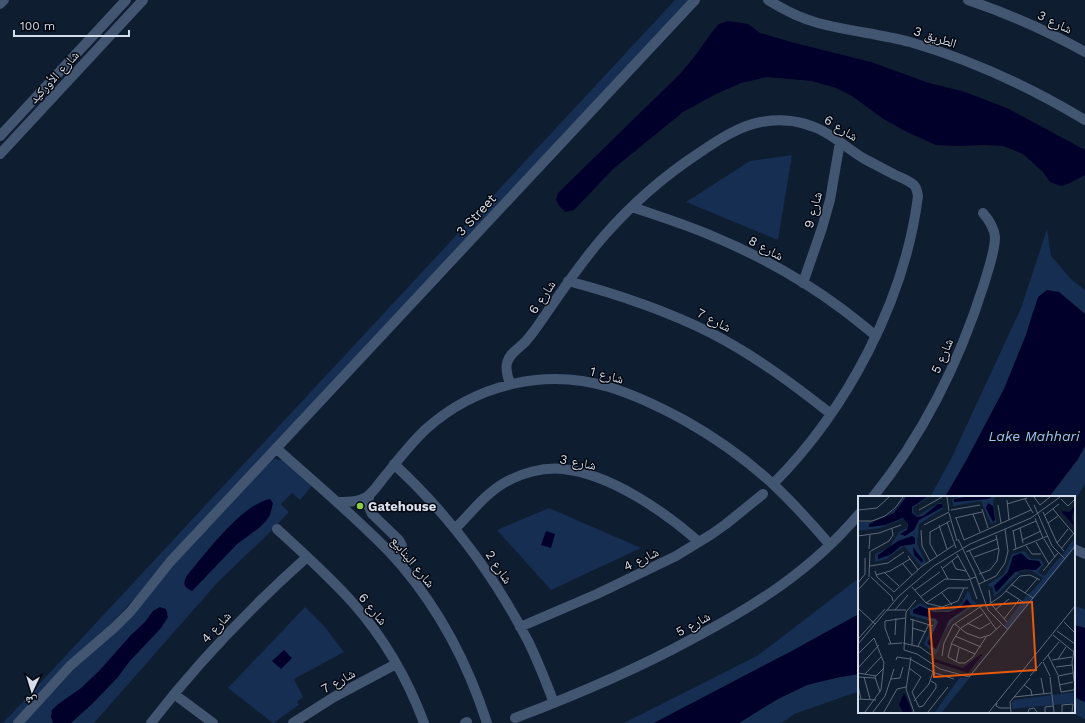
<svg xmlns="http://www.w3.org/2000/svg" width="1085" height="723" viewBox="0 0 1085 723" font-family="'Work Sans','Noto Naskh Arabic',sans-serif">
<rect width="100%" height="100%" fill="#0f1d30"/>
<path fill="#152e51" d="M675,0H695L18,723H3Z
M792,155L778,240L686,202L750,161Z
M1047,229L1051,256L1071,279L1085,290V314L1059,293L1033,311L1026,335L1004,389L966,461L945,497H930L951,459L1021,308Z
M1085,446V484L1074,502V497H1049L1078,459Z
M275,459L283,460L312,486L300,500L292,493L281,504L289,512L268,534L218,582L94,723H24L74,669L122,627L132,617L142,605L166,573L270,461Z
M549,508L641,548L551,590L497,530Z
M859,578V614L790,652L654,723H624L757,656Z
M1074,606L1085,609V628L1074,625Z
M305,607L324,626L344,652L294,679L303,697L297,702L299,705L287,713L274,723H273L228,688Z
M859,674V692L854,693L794,714L782,723H739C760,709 783,694 807,685C824,679 842,677 859,674Z
M1074,697L1085,702V719L1069,712H1074Z"/>
<path fill="#00002b" d="M728,21L748,24L760,33L791,42L871,62L929,83L962,91L1007,108L1085,150V175L1070,183L1061,186L1050,182L1043,172L1023,154L1003,146L983,145L956,146L936,145L905,131L882,118L852,96L836,88L812,81L767,77L741,83L716,94L683,112L613,169L574,210L566,212L560,207L556,200L558,193L681,73L698,52L712,32L719,24Z
M1047,290L1059,292L1085,314V446L1078,459L1049,497H945L966,461L1004,389L1026,335L1038,297Z
M270,499L273,503L270,515L266,521L259,528L237,544L195,588L192,591C184,587 183,585 186,577C204,555 242,504 270,499Z
M546,531L555,534L551,548L541,545Z
M160,607L166,609L168,617L161,628L129,662L118,677L92,704L71,723H53L51,717L52,710L57,705L81,688L99,671L131,635L145,622L153,611Z
M859,614V674L840,677L807,685L778,699L739,723H654L790,652Z
M1074,625L1085,628V702L1074,697Z
M284,650L292,658L281,669L272,661Z"/>
<g fill="none" stroke-linecap="round" stroke-linejoin="round">
<path stroke="#425672" stroke-width="10" d="M768,0C784,10 800,18 818,23C848,31 880,34 910,42C972,60 1030,87 1085,120
M968,0C1009,14 1048,31 1085,52
M0,4L4,0
M0,136L126,0
M0,154L143,0
M632,207C658,216 684,224 710,235C756,254 802,279 842,309C854,318 865,327 876,336
M568,281C617,294 665,310 711,333C754,355 793,384 831,414
M803,283L822,228L830,200L840,142
M510,384C508,377 505,370 507,363C509,353 520,348 526,341C531,335 535,330 539,324C560,294 580,263 604,236C632,204 664,176 699,153C718,140 739,126 761,122C784,118 808,122 828,134C840,141 851,151 863,158C874,164 884,169 895,175C902,178 908,180 914,185C917,188 917,192 918,196C905,300 847,410 773,484
M276,448C306,475 337,501 366,529C379,541 391,553 402,566C440,611 469,667 487,723
M394,464C449,515 494,575 528,641C538,661 546,682 554,703
M369,496L368,505L372,514L399,540C405,549 403,556 402,566
M873,497C923,435 960,360 984,284C988,270 995,252 995,237C994,227 989,220 983,213
M338,502C348,502 361,502 369,495C375,490 380,482 385,476C398,460 411,443 426,429C476,384 545,368 609,387C635,395 660,407 684,420C716,438 747,460 774,485C794,504 812,524 830,545
M277,529C303,553 330,577 353,603C384,638 408,680 424,723
M455,529C470,514 485,494 504,483C521,473 543,467 563,469C610,474 664,511 699,542
M1074,549L1085,554
M520,627L597,594L676,556L712,534L726,524L763,494
M174,694L213,723
M515,718C576,695 635,670 692,639C755,606 813,569 859,514
M18,723L70,666L115,627L131,611L170,562L695,0
M151,723C198,662 250,608 307,557
M293,723L334,697L396,664
M465,723L467,722"/>
</g>
<circle fill="#89ce48" stroke="#03070f" stroke-width="1.5" cx="360" cy="506" r="4"/>
<g text-anchor="middle" dominant-baseline="central" stroke-width="3" stroke-linejoin="round" paint-order="stroke">
<g font-size="13" fill="#d4ddeb" stroke="#03070f">
<text transform="translate(1055 22) rotate(26)">شارع 3</text>
<text transform="translate(935 37) rotate(18)">3 الطريق</text>
<text transform="translate(54 77) rotate(-47)">شارع الأوركيد</text>
<text transform="translate(841 128) rotate(32)">شارع 6</text>
<text transform="translate(813 210) rotate(-75)">شارع 9</text>
<text transform="translate(476 215) rotate(-47)">3 Street</text>
<text transform="translate(766 248) rotate(28)">شارع 8</text>
<text transform="translate(542 297) rotate(-56)">شارع 6</text>
<text transform="translate(714 320) rotate(27)">شارع 7</text>
<text transform="translate(942 356) rotate(-66)">شارع 5</text>
<text transform="translate(607 375) rotate(15)">شارع 1</text>
<text transform="translate(578 462) rotate(11)">شارع 3</text>
<text transform="translate(641 559) rotate(-26)">شارع 4</text>
<text transform="translate(413 562) rotate(51)">شارع الينابيع</text>
<text transform="translate(499 567) rotate(56)">شارع 2</text>
<text transform="translate(373 609) rotate(51)">شارع 6</text>
<text transform="translate(693 624) rotate(-29)">شارع 5</text>
<text transform="translate(216 627) rotate(-47)">شارع 4</text>
<text transform="translate(338 681) rotate(-29)">شارع 7</text>
</g>
<g font-size="13" font-weight="bold" fill="#d4ddeb" stroke="#03070f" text-anchor="start">
<text x="368" y="506">Gatehouse</text>
</g>
<g font-size="14" font-style="italic" fill="#9bc3f9" stroke="#03070f">
<text x="1034" y="436">Lake Mahhari</text>
</g>
</g>
<g transform="translate(858 496)">
<rect width="217" height="217" fill="#0f1d30"/>
<path d="M46,1H71L56,11L55,16L59,20L81,7L85,8V13L61,28L59,49L68,67L63,70L46,50L28,63L17,66V58L31,52L41,36L49,32V27L45,23L22,32L0,35V26H17L28,21L39,12ZM101,1H137L135,5L138,26L133,28L123,5L95,10L94,3ZM217,42V52L84,216H77L102,181L110,182L150,133L146,130L168,100L175,101L170,99L184,84L185,82L174,75L162,76L136,101L135,92L129,89L146,78L154,58L166,55L173,63H182L186,68L180,76L186,80L202,61L205,62L204,59ZM162,57L171,64L181,65L183,69L176,74L157,76L139,96L137,89L149,78L155,63ZM110,94L114,104L119,107L94,125L86,137L78,159L66,148L76,126L52,119V114L62,107L78,115L93,114L104,107ZM109,103L113,109L91,124L79,153L69,147L80,127L78,123L56,118L62,110L76,116H91L103,111ZM217,196V207L154,213V207L156,204Z" fill="#152e51" fill-rule="evenodd"/>
<path d="M48,1H69L54,11V17L59,21L65,20L80,8H84L85,11L61,24L56,34L47,40L42,38L49,34L50,28L45,22L27,29L11,31V28L36,17ZM106,1H134L130,3L96,6V3ZM130,7L135,10L137,24L135,26L128,12ZM217,10L214,21L216,30L203,15L211,16ZM54,40L57,42V48L43,50L32,59L20,63V59L40,45ZM55,51L65,64L64,67L56,59ZM163,57L171,64L181,65L183,69L178,74L166,73L157,76L138,96L136,90L150,76L155,60ZM109,103L113,109L91,124L78,153L70,148L80,126L78,123L55,117V114L62,110L76,116H91L103,111ZM123,158L124,159L110,177L74,165L77,163L105,172ZM46,197L48,201L54,216H45L41,209Z" fill="#00002b"/>
<path fill="none" stroke="#5e6a7b" stroke-width="1" d="M89,1L91,15M176,1L182,9L192,1M167,3L175,17M203,3L210,10L217,3M149,4L151,24M149,8L169,2M140,9L143,27M176,9L194,50L207,63M124,13L130,32M195,13L216,38M0,14L19,12L31,1M61,14L84,1M93,14L122,9M185,16L199,47L206,55M91,17L99,45M115,18L122,36M187,19L201,8M97,22L124,16M98,22L106,44L173,14M177,22L185,42M0,25H14L27,20L38,11L45,1M89,26L98,52M190,27L200,20M66,29L91,16M81,29L89,53M162,32L165,47M63,34L64,50L72,65M155,34L158,53M155,35L178,25M0,40L21,37L43,29M100,43L117,78L130,114L149,133M186,43L197,61M164,44L183,35M178,46L191,68M199,47L210,33M168,50L174,58H183M11,53L12,39M203,53L216,37M111,54L127,85M155,54L190,40M13,55L31,45L35,39L34,33M108,56L139,43M99,58L112,82M50,60L60,74M79,60L72,48V36L92,25M116,61L141,52M94,65L98,73L108,75M45,68L54,79M12,70L30,67L46,56M83,70L90,83M85,72L100,60M17,75L19,81L36,96L63,71L96,49M185,75L200,57M27,77L41,90M121,78L132,74L139,65L141,54L138,39M18,79L32,75L52,63M11,81L12,55M13,81L34,101L35,105M112,83L119,103M0,87L7,78V62M121,88L138,80L147,67L150,55L147,33M153,88L175,102M54,91L68,107L84,111L100,105L106,92M0,94L11,82M57,94L82,76M131,94L133,107M148,95L165,106M84,97L94,109M167,97L180,82M62,101L87,83L109,84L118,81M58,104L48,116L46,154L59,158L82,173L111,181L217,50M68,107L90,92H110M133,108L149,126M130,109L143,100L162,80L172,79L182,84M122,111L138,133M0,112L17,128M29,114H48M37,114L50,99M137,114L151,103M52,123L75,130M146,123L161,104M206,126L217,137M109,127L122,133L132,127M97,128L108,137L122,142L132,139L143,129M54,132L68,136M103,132L125,118M102,133L94,146L90,161L101,167H107L115,161L128,141M199,135L217,148M37,139L38,122M195,139L217,157M97,140L123,151M0,143L27,113M45,147L62,151L73,159M0,148L41,100L76,70L112,48L173,22L202,1M30,148L44,147M33,148L27,132V125L47,122M94,148L117,158M54,149L55,123M60,150L71,128M0,158L16,142L26,167L23,194L7,216M190,159L200,179M84,160L86,147L95,129L125,109M53,161L48,193L56,216M200,163L208,151M38,164L39,161L52,163L77,177L96,183M194,164L214,161M185,165L201,146M98,166L101,152M185,166L192,180M198,171L214,169M0,172L21,149M51,172L63,181L54,196L61,211L65,210L78,192V188L73,185M0,177L18,180M7,178L24,160M172,180L184,166M200,180L203,196L216,194L217,187M200,180L215,177M0,181L17,182M6,181L12,203M192,181L196,216M183,182L186,198M33,183L42,182L45,171M216,185L214,166L217,149M166,189L173,194L174,200M201,189L215,186M0,190L3,203M22,196L17,181L26,172M156,201L193,197M0,203L18,204M56,205L71,188L75,176M139,207L138,210L142,212H152M15,216L27,200L36,173M26,216L39,193L48,191M70,216L90,191M131,216L217,110M153,216L152,206L172,182M170,216L171,213L176,212L179,216M187,216V211L195,210M204,216V209L215,208L214,216"/>
<path fill="#e8590c" fill-opacity="0.15" stroke="#e8590c" stroke-width="2" d="M174,106L178,174L76,181L71,113Z"/>
<rect width="217" height="217" fill="none" stroke="#d4ddeb" stroke-width="2"/>
</g>
<g transform="translate(32 691) rotate(184)" stroke="#03070f" stroke-width="3" paint-order="stroke">
<path d="M0-3L7 15L0 10L-7 15Z" fill="#d4ddeb"/>
<text y="-6" font-size="11" font-weight="bold" text-anchor="middle" fill="#d4ddeb">ش</text>
</g>
<path d="M14 30v6h115v-6" fill="none" stroke="#d4ddeb" stroke-width="2"/>
<text x="20" y="30" font-size="12" fill="#d4ddeb" stroke="#03070f" stroke-width="3" paint-order="stroke">100 m</text>
</svg>
